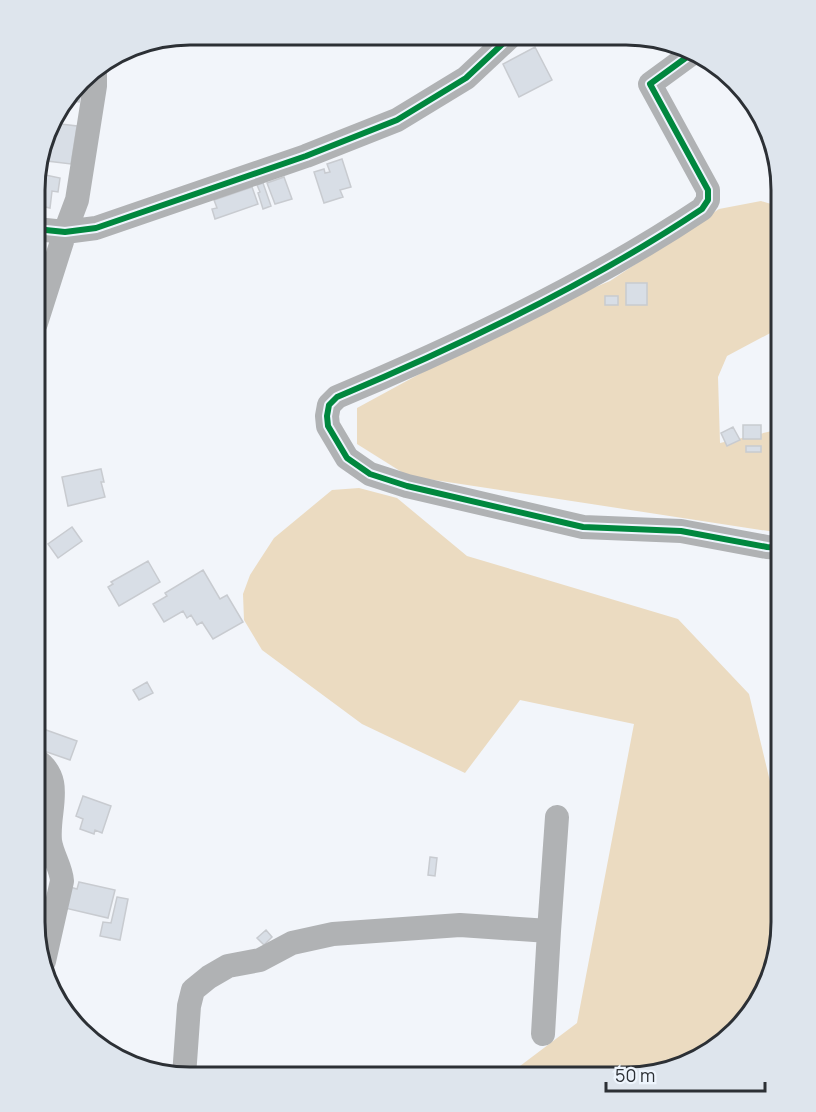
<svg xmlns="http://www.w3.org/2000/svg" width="816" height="1112" viewBox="0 0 816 1112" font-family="Manrope,sans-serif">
<rect width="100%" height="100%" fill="#f2f5fa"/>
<path fill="#ebdbc1" d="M761,201L781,207V325L776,330L727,356L718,377L720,443L781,429V533L408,476L357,444V408L528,315L610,281L719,209Z
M359,488L397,498L467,556L678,619L749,694L781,827V932L760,988L755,1009L694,1062L626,1077H494L520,1066L577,1023L634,724L520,700L465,773L362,724L262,650L244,620L243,594L250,575L274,538L332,490Z"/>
<path fill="#d8dee6" stroke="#c8cbd0" stroke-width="1.5" d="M535,47L552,80L519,97L503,64Z
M83,79L79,102L66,100Z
M52,123L77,126L71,164L39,160Z
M342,159L351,187L340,190L343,197L324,203L314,172L324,169L325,173L330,172L327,164Z
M36,173L60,178L58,192L52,191L50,208L36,205Z
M284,177L292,199L275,204L267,183Z
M263,183L271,206L263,209L258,193L260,192L257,185Z
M252,187L258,204L215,219L212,209L217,208L214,200Z
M36,246L43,247L42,265H36Z
M626,283H647V305H626Z
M605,296H618V305H605Z
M743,425H761V439H743Z
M733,427L740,440L727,446L721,433Z
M746,446H761V452H746Z
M101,469L104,482H101L105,497L68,506L62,477Z
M72,527L82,541L58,558L48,544Z
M148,561L160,582L119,606L108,587L113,584L111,582Z
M203,570L220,599L227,595L243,622L213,639L202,622L197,625L191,615L187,618L183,611L164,622L153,604L167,596L165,593Z
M147,682L153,693L139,700L133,690Z
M35,726L77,741L70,760L44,751L45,747L35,743Z
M83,796L111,806L102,833L95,830L94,834L80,829L83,819L76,816Z
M430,857L437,858L435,876L428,875Z
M79,882L115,890L108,918L65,908L70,887L77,889Z
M117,897L128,899L120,940L100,936L103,922L111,923Z
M266,930L272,937L264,945L257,938Z"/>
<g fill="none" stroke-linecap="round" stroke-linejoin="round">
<path stroke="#b0b2b4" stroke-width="24" d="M691,54L650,84L708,190V200L702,209C590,284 461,345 337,397L329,405L327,416L328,426L347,458L370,474L407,486L583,527L681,531L767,547L781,548
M36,229L65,232L96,228L306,156L397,120L466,78L512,35
M36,323L65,232L77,200L95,86V69
M35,759C66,780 47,809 50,841C52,855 61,867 62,881L44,961
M543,1034L549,931
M184,1076L189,1006L193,990L209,977L228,966L260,960L292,943L333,934L460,925L549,931L557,817"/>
<defs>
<path id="cycleway" d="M691,54L650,84L708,190V200L702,209C590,284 461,345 337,397L329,405L327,416L328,426L347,458L370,474L407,486L583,527L681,531L767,547L781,548
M36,229L65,232L96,228L306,156L397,120L466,78L512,35"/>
</defs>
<use href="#cycleway" stroke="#eef5fd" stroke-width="10"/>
<use href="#cycleway" stroke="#00873e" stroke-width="6"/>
</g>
<path d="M0 0H816V1112H0ZM190 45H626A145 145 0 0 1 771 190V922A145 145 0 0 1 626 1067H190A145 145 0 0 1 45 922V190A145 145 0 0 1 190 45Z" fill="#dee5ed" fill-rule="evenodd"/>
<path fill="none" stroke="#2c3035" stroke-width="3" d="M190 45H626A145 145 0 0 1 771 190V922A145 145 0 0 1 626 1067H190A145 145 0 0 1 45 922V190A145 145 0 0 1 190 45Z"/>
<path d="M606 1082v9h159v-9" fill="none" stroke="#2c3035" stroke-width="3"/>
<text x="615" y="1082" font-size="18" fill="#2c3035" stroke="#eef5fd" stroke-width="4.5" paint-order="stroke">50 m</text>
</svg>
